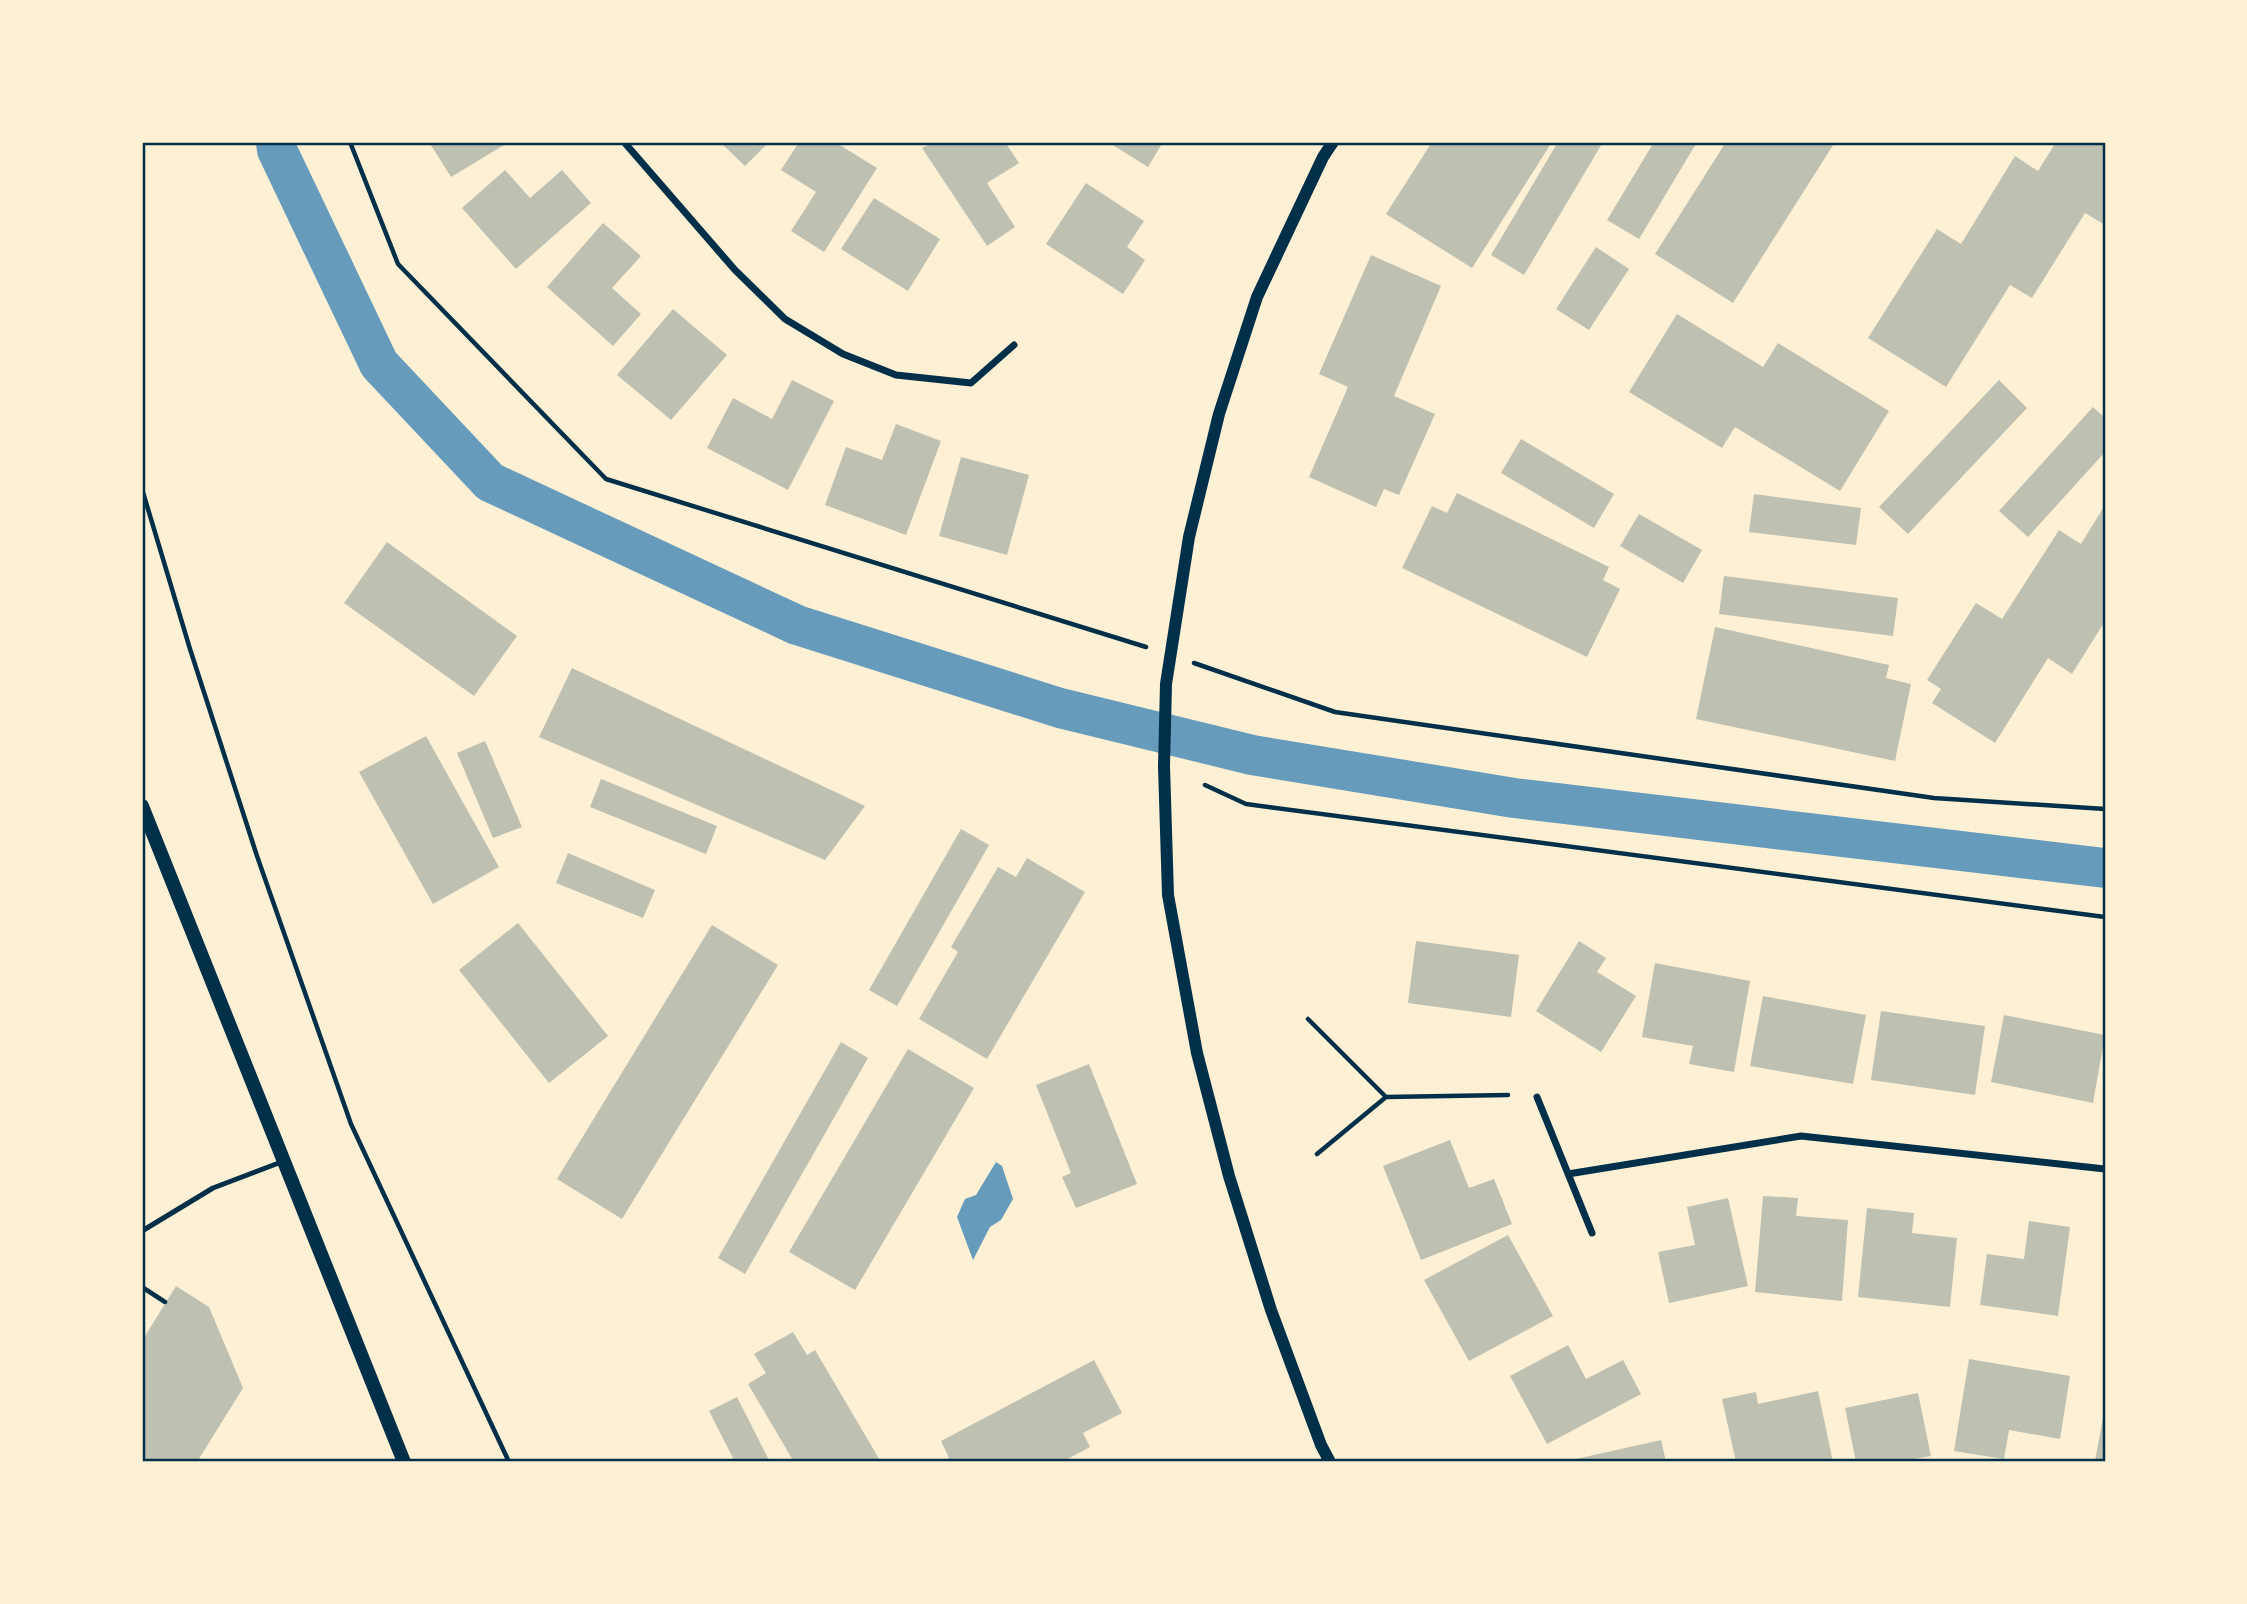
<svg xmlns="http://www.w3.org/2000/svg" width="2247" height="1604" viewBox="0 0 2247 1604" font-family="'DejaVu Sans',sans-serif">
<rect width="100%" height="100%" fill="#fdf0d5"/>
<path fill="#669bbc" d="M996,1162L1002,1166L1013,1199L1001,1220L990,1227L973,1260L957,1217L965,1199L976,1195Z"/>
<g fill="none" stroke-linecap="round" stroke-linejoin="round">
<path stroke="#669bbc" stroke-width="40" d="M276,142L277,150L379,364L490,482L797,625L1060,708L1252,755L1514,798L2105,868"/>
</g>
<path fill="#bec0b2" d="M429,142H509L451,177Z
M720,142H769L745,166Z
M799,142H835L877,168L824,252L791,231L816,192L781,170Z
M933,142H1005L1019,163L987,183L1015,227L987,246L922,148Z
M1108,142H1163L1148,167Z
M1432,142H1552L1472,268L1386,214Z
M1558,142H1603L1524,275L1491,255Z
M1654,142H1697L1639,239L1607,220Z
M1726,142H1835L1733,303L1655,254Z
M2056,142H2105V225L2085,213L2032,298L2010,285L1946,387L1868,338L1937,229L1961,244L2015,156L2038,171Z
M505,170L530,198L562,170L591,203L516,269L462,208Z
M1086,183L1144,221L1127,247L1145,260L1123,294L1046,244Z
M874,198L940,239L908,291L841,249Z
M603,223L641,256L612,288L641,314L613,346L547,287Z
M1596,247L1629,269L1589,330L1556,309Z
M1371,255L1441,286L1394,396L1435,414L1399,495L1384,489L1376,507L1309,477L1348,387L1319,374Z
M673,309L727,355L671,420L617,375Z
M1677,314L1763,367L1778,343L1889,411L1840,491L1735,427L1722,448L1629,392Z
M792,380L834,401L788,490L707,448L733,398L772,419Z
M1999,380L2027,408L1908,534L1879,507Z
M2093,407L2105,418V452L2028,537L1999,511Z
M896,424L941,441L906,535L825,505L846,447L882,460Z
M1521,439L1614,494L1594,528L1501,473Z
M961,457L1029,475L1007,555L939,536Z
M1457,493L1609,567L1603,580L1620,589L1587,657L1402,568L1432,506L1447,513Z
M1754,494L1861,508L1856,545L1749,532Z
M2105,505V621L2072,674L2048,658L1995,743L1932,703L1941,689L1927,680L1976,603L2002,619L2059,530L2081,544Z
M1639,514L1702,550L1683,583L1620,546Z
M387,542L517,636L474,696L344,603Z
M1724,576L1898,598L1893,636L1719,614Z
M1715,627L1889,665L1886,678L1911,684L1895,761L1696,719Z
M572,668L865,806L825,860L539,737Z
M426,736L499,867L433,904L359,772Z
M485,741L522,827L493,838L457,753Z
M601,779L717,826L706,854L590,807Z
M961,829L989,845L897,1006L869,990Z
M568,853L655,890L643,918L556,883Z
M1027,858L1085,892L987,1059L919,1019L958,952L951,947L998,867L1016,877Z
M518,923L608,1036L549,1083L459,970Z
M712,925L778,965L622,1219L557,1179Z
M1416,941L1519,955L1511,1017L1408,1003Z
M1579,941L1606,958L1597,972L1636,996L1601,1052L1536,1011Z
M1655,963L1750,981L1734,1072L1689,1064L1693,1046L1642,1037Z
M1763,996L1866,1015L1853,1084L1750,1066Z
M1881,1011L1985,1026L1975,1095L1871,1080Z
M2004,1015L2105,1035L2093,1103L1991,1082Z
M841,1042L868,1058L745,1274L718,1258Z
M908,1049L974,1088L855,1290L789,1252Z
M1089,1064L1137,1184L1076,1208L1062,1177L1071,1173L1036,1085Z
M1450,1140L1469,1188L1494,1179L1512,1224L1421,1260L1383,1166Z
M1763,1196L1798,1198L1796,1216L1848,1220L1842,1301L1755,1292Z
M1728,1198L1748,1286L1669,1303L1658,1252L1695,1245L1687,1207Z
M1867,1208L1914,1213L1912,1233L1957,1238L1950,1307L1858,1297Z
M2029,1221L2070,1227L2058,1316L1980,1305L1987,1254L2024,1259Z
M1508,1235L1553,1316L1469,1361L1424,1280Z
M176,1286L209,1307L243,1388L197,1462H142V1341Z
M793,1332L807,1355L815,1350L881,1462H794L748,1384L766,1373L754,1354Z
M1568,1345L1586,1379L1623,1360L1641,1394L1547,1444L1510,1376Z
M1969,1359L2070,1376L2060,1439L2009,1430L2004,1459L1954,1451Z
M1094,1360L1122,1413L1083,1433L1090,1447L1062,1462H940L949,1458L941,1441Z
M1818,1391L1833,1462H1736L1722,1399L1756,1392L1758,1404Z
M1918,1393L1931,1456L1897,1462H1856L1845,1408Z
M737,1397L770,1462H735L709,1411Z
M2104,1412L2105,1462H2101L2095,1461Z
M1661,1440L1666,1462H1567V1461Z"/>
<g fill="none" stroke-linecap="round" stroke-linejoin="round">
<path stroke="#003049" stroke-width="4.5" d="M350,142L398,264L606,479L1146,647
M142,489L190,649L257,856L351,1124L509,1462
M1194,663L1335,712L1934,798L2105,809
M1205,785L1246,804L2105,917
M1308,1019L1386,1097L1317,1154
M1386,1097L1508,1095
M142,1287L165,1302"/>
<path stroke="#003049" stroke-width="5" d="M142,1231L213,1188L284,1161"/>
<path stroke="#003049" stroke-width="7" d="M624,142L735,270L785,319L843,354L896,375L971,383L1014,345
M1537,1097L1592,1233
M1568,1174L1801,1136L2105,1169"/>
<path stroke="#003049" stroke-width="12" d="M1330,1462L1321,1445L1271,1310L1229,1176L1197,1053L1168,895L1164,766L1166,684L1189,537L1219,414L1257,297L1323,157L1333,142"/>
<path stroke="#003049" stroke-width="14" d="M142,806L404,1462"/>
</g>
<rect width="2247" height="1604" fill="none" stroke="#fdf0d5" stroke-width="287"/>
<rect x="144" y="144" width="1960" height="1316" fill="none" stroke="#003049" stroke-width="2.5"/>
</svg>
